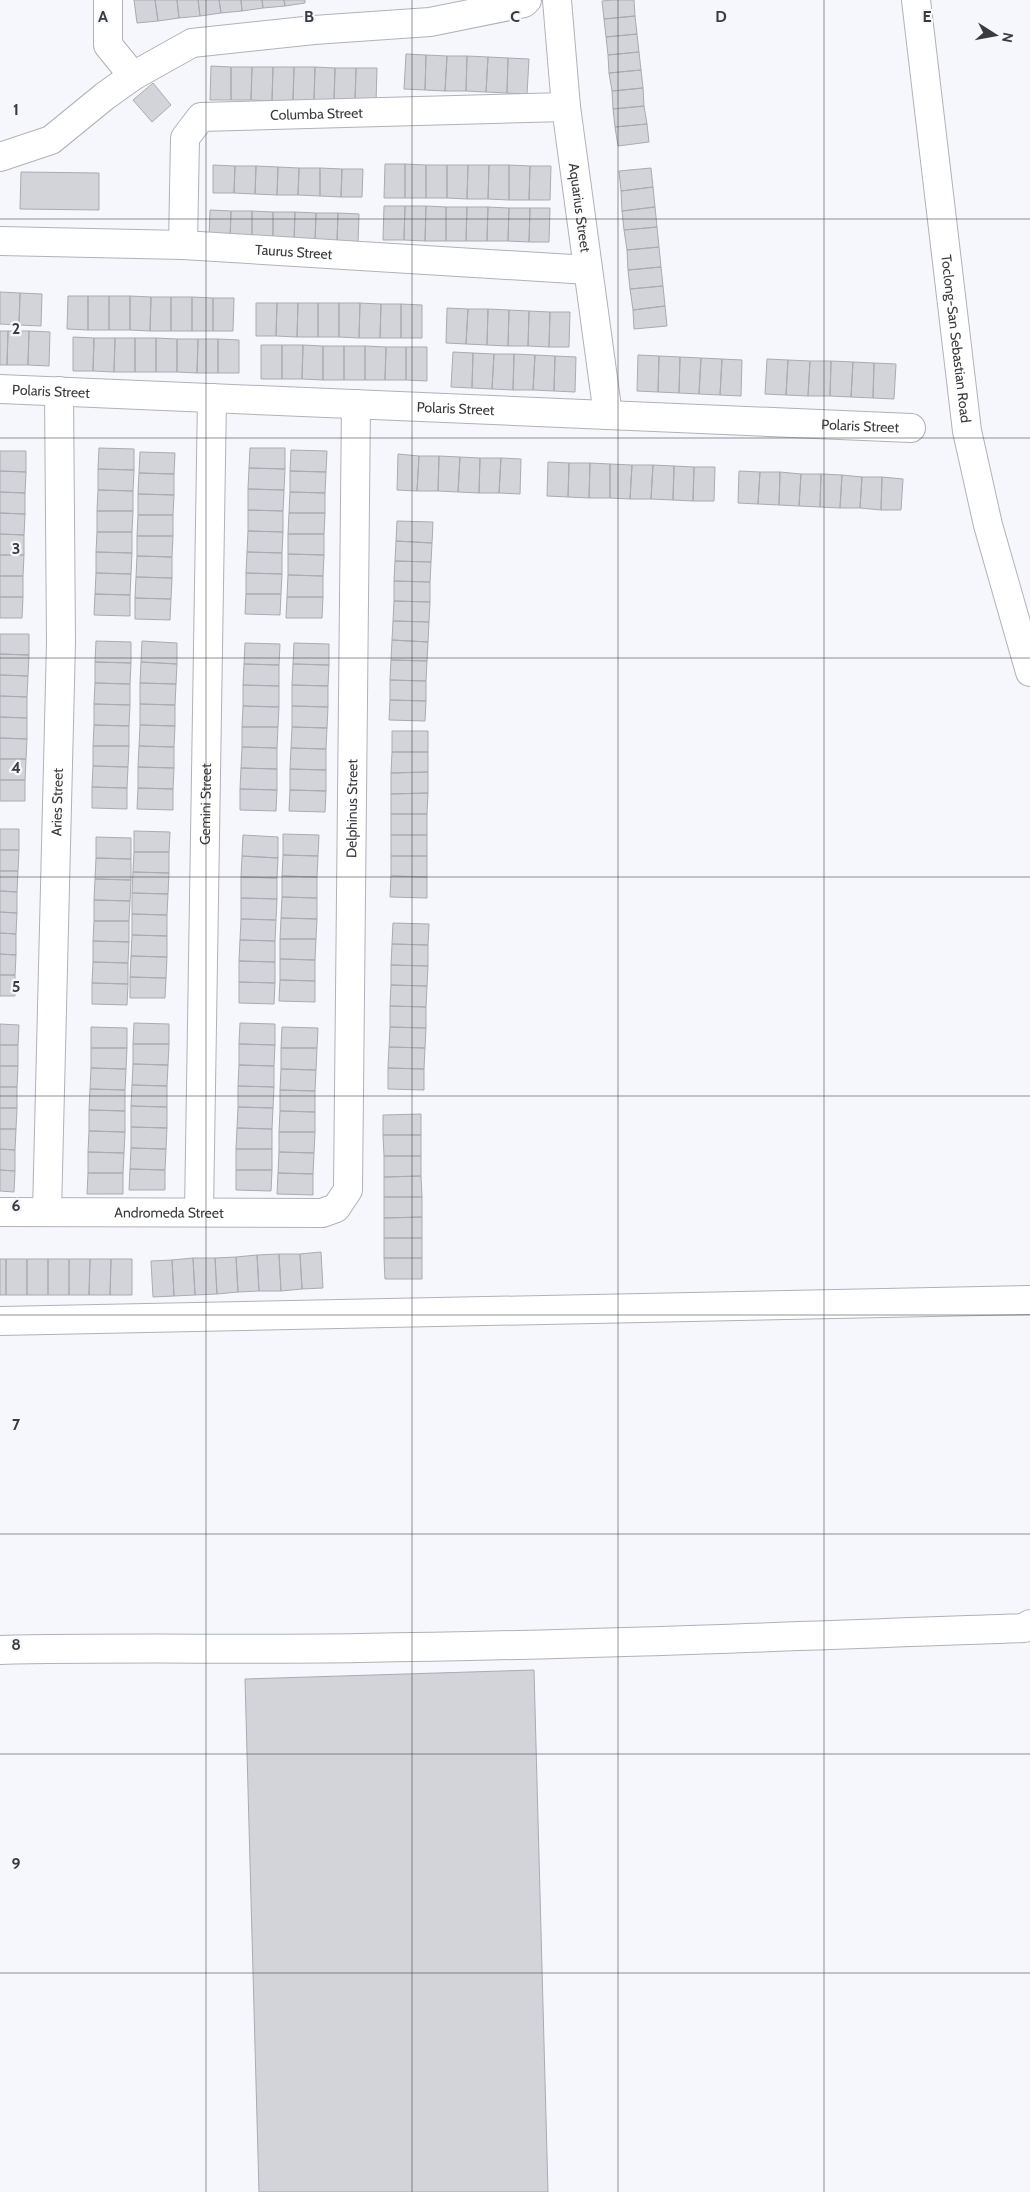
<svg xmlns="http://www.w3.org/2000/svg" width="1030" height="2192" viewBox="0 0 1030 2192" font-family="Cabin,sans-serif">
<rect width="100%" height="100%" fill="#f5f7fd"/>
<path fill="#d2d4da" stroke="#a9abb1" d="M134,0H155L158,21L137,23Z
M155,0H177L179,18L158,21Z
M177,0H198L200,16L179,18Z
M198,0H219L221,13L200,16Z
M219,0H241L242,11L221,13Z
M241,0H262L263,8L242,11Z
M262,0H284L285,6L263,8Z
M284,0H305V3L285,6Z
M612,0H634L635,16L604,19L602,1Z
M635,16L637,34L606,37L604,19Z
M637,34L639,52L608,55L606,37Z
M639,52L641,70L609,73L608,55Z
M406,54L426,55L425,90L404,89Z
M426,55L447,56L445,91L425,90Z
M447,56H467L466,91H445Z
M467,56L488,57L486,92L466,91Z
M488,57L508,58L507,93L486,92Z
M508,58L529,59L527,94L507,93Z
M211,66L231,67V100H210Z
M231,67H252L251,100H231Z
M252,67H273L272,101L251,100Z
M273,67H294L293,101H272Z
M294,67H315L314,101H293Z
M315,67L335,68L334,102L314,101Z
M335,68H356L355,102H334Z
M356,68H377L376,102H355Z
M641,70L643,88L612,91L609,73Z
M153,83L171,105L152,122L133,100Z
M643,88L644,106L613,109L612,91Z
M644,106L647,124L615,127L613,109Z
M647,124L649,142L618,146L615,127Z
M385,164H405V198H384Z
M405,164L426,165V198H405Z
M213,165L235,166L234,193H213Z
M426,165H447V198H426Z
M447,165H468L467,199L447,198Z
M468,165H489L488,199H467Z
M489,165H509V200L488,199Z
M509,165L530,166L529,200H509Z
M235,166H256L255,194L234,193Z
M256,166L278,167L277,195L255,194Z
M530,166H551L550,200H529Z
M278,167L299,168L298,195H277Z
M299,168H320V196L298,195Z
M320,168L342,169L341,197L320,196Z
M651,168L653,187L621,191L619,171Z
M342,169H363L362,197H341Z
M21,172L99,173V210L20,209Z
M653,187L655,207L622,211L621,191Z
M384,206H405L404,240H383Z
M405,206H426L425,241L404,240Z
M426,206L446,207V241H425Z
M446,207H467L466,241H446Z
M467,207H488L487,241H466Z
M488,207L509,208L508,241H487Z
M655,207L657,227L624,230L622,211Z
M509,208H530L529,242L508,241Z
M530,208H550L549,242H529Z
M210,210L231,211L230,240L209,239Z
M231,211H252V240H230Z
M252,211L273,212V241L252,240Z
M273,212H295L294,241H273Z
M295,212L316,213L315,242L294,241Z
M316,213H338L337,242H315Z
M338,213L359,214L358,243L337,242Z
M657,227L659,247L627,250L624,230Z
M659,247L661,267L628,270L627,250Z
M661,267L663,286L630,289L628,270Z
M663,286L665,306L633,310L630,289Z
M0,292L20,293L19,325L0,324Z
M20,293L42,294L41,326L19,325Z
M68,296H88V330L67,329Z
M88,296H109V330H88Z
M109,296H130V330H109Z
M130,296L151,297L150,331L130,330Z
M151,297H171V331H150Z
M171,297H192V331H171Z
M192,297L213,298V331H192Z
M213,298H234L233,331H213Z
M256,303H277L276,336H256Z
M277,303H298L297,337L276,336Z
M298,303H318V337H297Z
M318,303H339V337H318Z
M339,303H360L359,338L339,337Z
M360,303L381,304L380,338H359Z
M381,304H401V338H380Z
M401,304L422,305V338H401Z
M665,306L667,326L634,329L633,310Z
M447,308L468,309L466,344L446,343Z
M468,309H488L487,345L466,344Z
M488,309L509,310L508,346L487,345Z
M509,310L529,311L528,346H508Z
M529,311L550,312L549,347L528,346Z
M550,312H570L569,347H549Z
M0,331H8L7,365H0Z
M8,331H29L28,365H7Z
M29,331L50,332L49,366L28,365Z
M73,337L94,338L93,371H73Z
M94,338H115L114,372L93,371Z
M115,338H135V372H114Z
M135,338H156V372H135Z
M156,338L177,339V372H156Z
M177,339H198L197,373L177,372Z
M198,339H218V373H197Z
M218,339L239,340V373H218Z
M261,345H282V379H261Z
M282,345H303L302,379H282Z
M303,345L323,346V380L302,379Z
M323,346H344V380H323Z
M344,346H365V380H344Z
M365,346L386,347L385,380H365Z
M386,347H406V380H385Z
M406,347H427V381L406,380Z
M453,352L473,353L472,388L451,387Z
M473,353L494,354L492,389L472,388Z
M494,354H514L513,390L492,389Z
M514,354L535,355L533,390H513Z
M535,355L555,356L554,391L533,390Z
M638,355L659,356L658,392L637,391Z
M555,356L576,357L575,392L554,391Z
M659,356L680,357L679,393L658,392Z
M680,357L701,358L699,394L679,393Z
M701,358L722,359L720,395L699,394Z
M722,359L742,360L741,396L720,395Z
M767,359L788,360L786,395L765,394Z
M788,360L810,361L808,396L786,395Z
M810,361H831L830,396H808Z
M831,361L853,362L851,397L830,396Z
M853,362L874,363L873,398L851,397Z
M874,363L896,364L894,399L873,398Z
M99,448L134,449V470L98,469Z
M250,448H285V469L249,468Z
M291,450L327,451L326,472L290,471Z
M0,451H26V472L0,471Z
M140,452L175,453L174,474L139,473Z
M398,454L419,456L417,491L397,490Z
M419,456H439L438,491H417Z
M439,456L460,457L458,492L438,491Z
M460,457L480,458L479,493L458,492Z
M480,458H501L499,493H479Z
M501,458L521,459L520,494L499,493Z
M548,462L569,463L568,497L547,496Z
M569,463H590L589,498L568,497Z
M590,463L610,464V498H589Z
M610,464L632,465L630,499L610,498Z
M632,465H653L651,499H630Z
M653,465L674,466L673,500L651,499Z
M674,466L694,467L693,501L673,500Z
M694,467H715L714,501H693Z
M249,468L285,469L284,490L248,489Z
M98,469L134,470L133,491L98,490Z
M0,471L26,472L25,493L0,492Z
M290,471L326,472L325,493L290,492Z
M739,471L760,472L758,504L738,503Z
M760,472H780L779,505L758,504Z
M780,472L801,474L799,506L779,505Z
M139,473L174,474V495L138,494Z
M801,474H821L820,507L799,506Z
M821,474L842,475L840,508L820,507Z
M842,475L862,477L860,508H840Z
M862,477H882L881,510L860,508Z
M882,477L903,479L901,510H881Z
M248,489L284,490L283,511L248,510Z
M98,490L133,491V511H97Z
M0,492L25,493V514L0,513Z
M290,492L325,493V513H289Z
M138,494L174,495L173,515H138Z
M248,510L283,511V532L248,531Z
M97,511H133L132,532H97Z
M0,513L25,514L24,535L0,534Z
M289,513H325L324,534H288Z
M138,515H173V536H137Z
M397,521L433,522L432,543L396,541Z
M248,531L283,532L282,553L247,552Z
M97,532H132V553L96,552Z
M0,534L24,535V555H0Z
M288,534H324V555L288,554Z
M137,536H173L172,557L137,556Z
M396,541L432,543L431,562L395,561Z
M96,552L132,553L131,574L96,573Z
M247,552L282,553V574L246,573Z
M288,554L324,555L323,576L288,575Z
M0,555H24L23,576H0Z
M137,556L172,557V578L136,577Z
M395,561L431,562L430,582L394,581Z
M96,573L131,574L130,595L95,594Z
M246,573L282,574L281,594H246Z
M288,575L323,576V597H287Z
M0,576H23V597H0Z
M136,577L172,578L171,599L135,598Z
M394,581L430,582V602L394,601Z
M95,594L130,595V616L94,615Z
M246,594H281L280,615L245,614Z
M0,597H23L22,618H0Z
M287,597H323L322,618H286Z
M135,598L171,599L170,620L135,619Z
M394,601L430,602L429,622L393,621Z
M393,621L429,622L428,642L392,640Z
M0,634H29V655L0,654Z
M392,640L428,642L427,661L391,660Z
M96,641L131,642V663L95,662Z
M142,641L177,643V664L141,662Z
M245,643L280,644L279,665L244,664Z
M294,643L329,644V665L293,664Z
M0,654L29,655L28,676L0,675Z
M391,660L427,661L426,681L390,680Z
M95,662L131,663L130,684L95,683Z
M141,662L177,664L176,684L140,683Z
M244,664L279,665V686L243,685Z
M293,664L329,665L328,686L292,685Z
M0,675L28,676L27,697L0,696Z
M390,680L426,681V701L390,700Z
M95,683L130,684V705L94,704Z
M140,683L176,684L175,705L140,704Z
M243,685L279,686V707L243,706Z
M292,685L328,686V707L292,706Z
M0,696L27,697V718L0,717Z
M390,700L426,701L425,721L389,720Z
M94,704L130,705L129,726L94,725Z
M140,704L175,705V726L140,725Z
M243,706L279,707L278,727H242Z
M292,706L328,707L327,728L292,727Z
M0,717L27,718V739L0,738Z
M94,725L129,726V746H93Z
M140,725L175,726L174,747L139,746Z
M242,727H278L277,748L242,747Z
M292,727L327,728L326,749L291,748Z
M392,731H428V752H392Z
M0,738L27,739L26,759H0Z
M93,746H129L128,767L93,766Z
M139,746L174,747V768L138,767Z
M242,747L277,748V769L241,768Z
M291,748L326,749V770L290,769Z
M392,752H428V772L391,773Z
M0,759H26L25,780H0Z
M93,766L128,767L127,788L92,787Z
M138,767L174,768L173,789L138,788Z
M241,768L277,769V790L240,789Z
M290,769L326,770V791L290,790Z
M428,772V793L391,794V773Z
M0,780H25V801H0Z
M92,787L127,788V809L92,808Z
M138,788L173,789V810L137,809Z
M240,789L277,790L276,811L240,810Z
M290,790L326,791L325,812L289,811Z
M428,793L427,814H391V794Z
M391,814H427V835H391Z
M0,829H19V850H0Z
M134,831L170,832L169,852H134Z
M283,834L319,835L318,856L283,855Z
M243,835L278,837V858L242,856Z
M391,835H427V856H391Z
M96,837L131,838V859L96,858Z
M0,850H19L18,871H0Z
M134,852H169V873L133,872Z
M283,855L318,856L317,877L282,876Z
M242,856L278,858L277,878L241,877Z
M391,856H427V877L391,876Z
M96,858L131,859V880L95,879Z
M0,871H18L17,892L0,891Z
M133,872L169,873L168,894L132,893Z
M282,876L317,877V898L282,897Z
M391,876L427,877V898L390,897Z
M241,877L277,878V899L241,898Z
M95,879L131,880L130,901L94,900Z
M0,891L17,892V913L0,912Z
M132,893L168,894L167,915L132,914Z
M282,897L317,898V919L281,918Z
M241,898L277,899L276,920L241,919Z
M94,900L130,901L129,921H94Z
M0,912L17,913L16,934L0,933Z
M132,914L167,915V936L132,935Z
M281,918L317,919L316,939H280Z
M241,919L276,920L275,941L240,940Z
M94,921H129V942L93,941Z
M393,923L429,924L428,945L392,944Z
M0,933L16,934V955L0,954Z
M132,935L167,936V957L131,956Z
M280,939H316L315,960L280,959Z
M240,940L275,941V962L239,961Z
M93,941L129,942L128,963L93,962Z
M392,944L428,945V966L391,965Z
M0,954L16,955L15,975H0Z
M131,956L167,957L166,978L130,977Z
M280,959L315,960V981L280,980Z
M239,961L275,962V983L239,982Z
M93,962L128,963V984L92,983Z
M391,965L428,966L427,986L391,985Z
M0,975H15V996H0Z
M130,977L166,978L165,998H130Z
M280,980L315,981V1002L279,1001Z
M239,982L275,983L274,1004L239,1003Z
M92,983L128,984L127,1005L92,1004Z
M391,985L427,986L426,1007L390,1006Z
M390,1006L426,1007V1028L390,1027Z
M134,1023L169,1024V1044H133Z
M240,1023L275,1024V1045L239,1044Z
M0,1024L19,1025L18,1045H0Z
M91,1027L127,1028V1048H91Z
M282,1027L318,1028L317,1048H281Z
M390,1027L426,1028L425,1048L389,1047Z
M133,1044H169L168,1065L133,1064Z
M239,1044L275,1045L274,1066L239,1065Z
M0,1045H18V1066H0Z
M389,1047L425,1048L424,1069L388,1068Z
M91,1048H127L126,1069L91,1068Z
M281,1048H317L316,1070L281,1069Z
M133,1064L168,1065L167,1086L132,1085Z
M239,1065L274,1066V1087L238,1086Z
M0,1066H18L17,1087H0Z
M91,1068L126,1069L125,1090L90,1089Z
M388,1068L424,1069V1090L388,1089Z
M281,1069L316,1070L315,1091L280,1090Z
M132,1085L167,1086V1107L131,1106Z
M238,1086L274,1087L273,1108L238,1107Z
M0,1087H17V1108H0Z
M90,1089L125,1090V1111L89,1110Z
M280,1090L315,1091V1112L280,1111Z
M131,1106L167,1107V1128L131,1127Z
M238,1107L273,1108L272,1129L237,1128Z
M0,1108H17L16,1129H0Z
M89,1110L125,1111V1132L89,1131Z
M280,1111L315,1112V1132H279Z
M421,1114V1135H383V1115Z
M131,1127L167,1128L166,1149L131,1148Z
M237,1128L272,1129V1149H236Z
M0,1129H16L15,1150L0,1149Z
M89,1131L125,1132L124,1153L88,1152Z
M279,1132H315L314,1153L279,1152Z
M383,1135H421V1156H384Z
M131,1148L166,1149L165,1170L130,1169Z
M0,1149L15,1150V1171L0,1170Z
M236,1149H272V1170H236Z
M88,1152L124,1153L123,1173H88Z
M279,1152L314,1153L313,1174L278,1173Z
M384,1156H421V1176L384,1177Z
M130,1169L165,1170V1190H129Z
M0,1170L15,1171L14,1192L0,1191Z
M236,1170H272L271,1191L236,1190Z
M88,1173H123V1194H87Z
M278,1173L313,1174V1195L277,1194Z
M421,1176L422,1197H384V1177Z
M384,1197H422V1217L384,1218Z
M422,1217V1238H384V1218Z
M384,1238H422V1258H384Z
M321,1252L323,1288L302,1289L300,1254Z
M279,1254H300L302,1289L281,1291Z
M279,1254L281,1291H259L257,1255Z
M257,1255L259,1291L238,1292L236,1257Z
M236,1257L238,1292L217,1294L215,1258Z
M193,1258L195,1295L174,1296L172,1260Z
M193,1258H215L217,1294L195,1295Z
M384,1258H422V1279H385Z
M0,1259H6V1295H0Z
M6,1259H27V1295H6Z
M27,1259H48V1295H27Z
M48,1259H69V1295H48Z
M69,1259H90L89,1295H69Z
M90,1259H111L110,1295H89Z
M111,1259H132V1295H110Z
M172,1260L174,1296L153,1297L151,1261Z
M534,1670L548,2192H259L245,1679Z"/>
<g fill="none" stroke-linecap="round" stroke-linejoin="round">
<defs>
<g id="minor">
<path d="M108,0V45L133,76"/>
<path id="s1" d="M557,0L566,107L608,415"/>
<path d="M0,157L51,140L105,96L133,76L192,43L314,30L430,22L524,3L527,0"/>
<path id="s2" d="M0,241L183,245L588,270"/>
<path id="s3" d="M183,245L185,138L201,117L566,107"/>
<path id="s4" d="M0,389L911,428"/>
<path id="s5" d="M0,1212L322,1213L336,1208L348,1190L356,404"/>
<path id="s6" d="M47,1212L61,642L59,391"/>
<path id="s7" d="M199,1212L212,398"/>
<path d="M0,1321L1030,1300"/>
<path d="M0,1650C120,1647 240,1650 360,1648C581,1645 802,1636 1024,1628L1030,1624"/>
</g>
<g id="tertiary">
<path id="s8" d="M916,0L967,431L988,525L1030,672"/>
</g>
</defs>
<use href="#minor" stroke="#b0b2b8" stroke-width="30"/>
<use href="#tertiary" stroke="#b0b2b8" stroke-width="30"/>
<use href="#minor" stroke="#fff" stroke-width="28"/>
<use href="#tertiary" stroke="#fff" stroke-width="28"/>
</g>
<path fill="none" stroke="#3b3b3e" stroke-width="1" stroke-opacity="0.55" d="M206,0V2192M412,0V2192M618,0V2192M824,0V2192M0,219H1030M0,438H1030M0,658H1030M0,877H1030M0,1096H1030M0,1315H1030M0,1534H1030M0,1754H1030M0,1973H1030"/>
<g text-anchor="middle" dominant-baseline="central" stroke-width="4.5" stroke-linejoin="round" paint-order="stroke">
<g font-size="14" fill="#3b3b3e" stroke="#f5f7fd">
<text stroke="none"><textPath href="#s3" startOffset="249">Columba Street</textPath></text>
<text stroke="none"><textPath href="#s1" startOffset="209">Aquarius Street</textPath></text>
<text stroke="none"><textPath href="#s2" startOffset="294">Taurus Street</textPath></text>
<text stroke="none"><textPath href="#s8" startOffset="341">Toclong-San Sebastian Road</textPath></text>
<text stroke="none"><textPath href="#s4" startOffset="51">Polaris Street</textPath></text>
<text stroke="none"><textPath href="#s4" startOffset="456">Polaris Street</textPath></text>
<text stroke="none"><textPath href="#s4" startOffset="861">Polaris Street</textPath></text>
<text stroke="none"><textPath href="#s6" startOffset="410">Aries Street</textPath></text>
<text stroke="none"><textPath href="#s7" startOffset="408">Gemini Street</textPath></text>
<text stroke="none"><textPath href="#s5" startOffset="740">Delphinus Street</textPath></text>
<text stroke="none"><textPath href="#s5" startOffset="169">Andromeda Street</textPath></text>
</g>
</g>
<g font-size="16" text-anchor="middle" font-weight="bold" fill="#3b3b3e" stroke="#f5f7fd" stroke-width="4.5" stroke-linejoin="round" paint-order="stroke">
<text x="103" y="22">A</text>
<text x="309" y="22">B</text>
<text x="515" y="22">C</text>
<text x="721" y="22">D</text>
<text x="927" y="22">E</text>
<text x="16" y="115">1</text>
<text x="16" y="334">2</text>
<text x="16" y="554">3</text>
<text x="16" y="773">4</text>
<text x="16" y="992">5</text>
<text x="16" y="1211">6</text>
<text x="16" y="1430">7</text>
<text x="16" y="1650">8</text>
<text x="16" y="1869">9</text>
</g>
<g transform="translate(995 35) rotate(101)" stroke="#f5f7fd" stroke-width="4" paint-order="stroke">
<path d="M0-4L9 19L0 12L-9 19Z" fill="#3b3b3e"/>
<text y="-8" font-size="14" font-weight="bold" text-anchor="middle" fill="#3b3b3e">N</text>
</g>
</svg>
